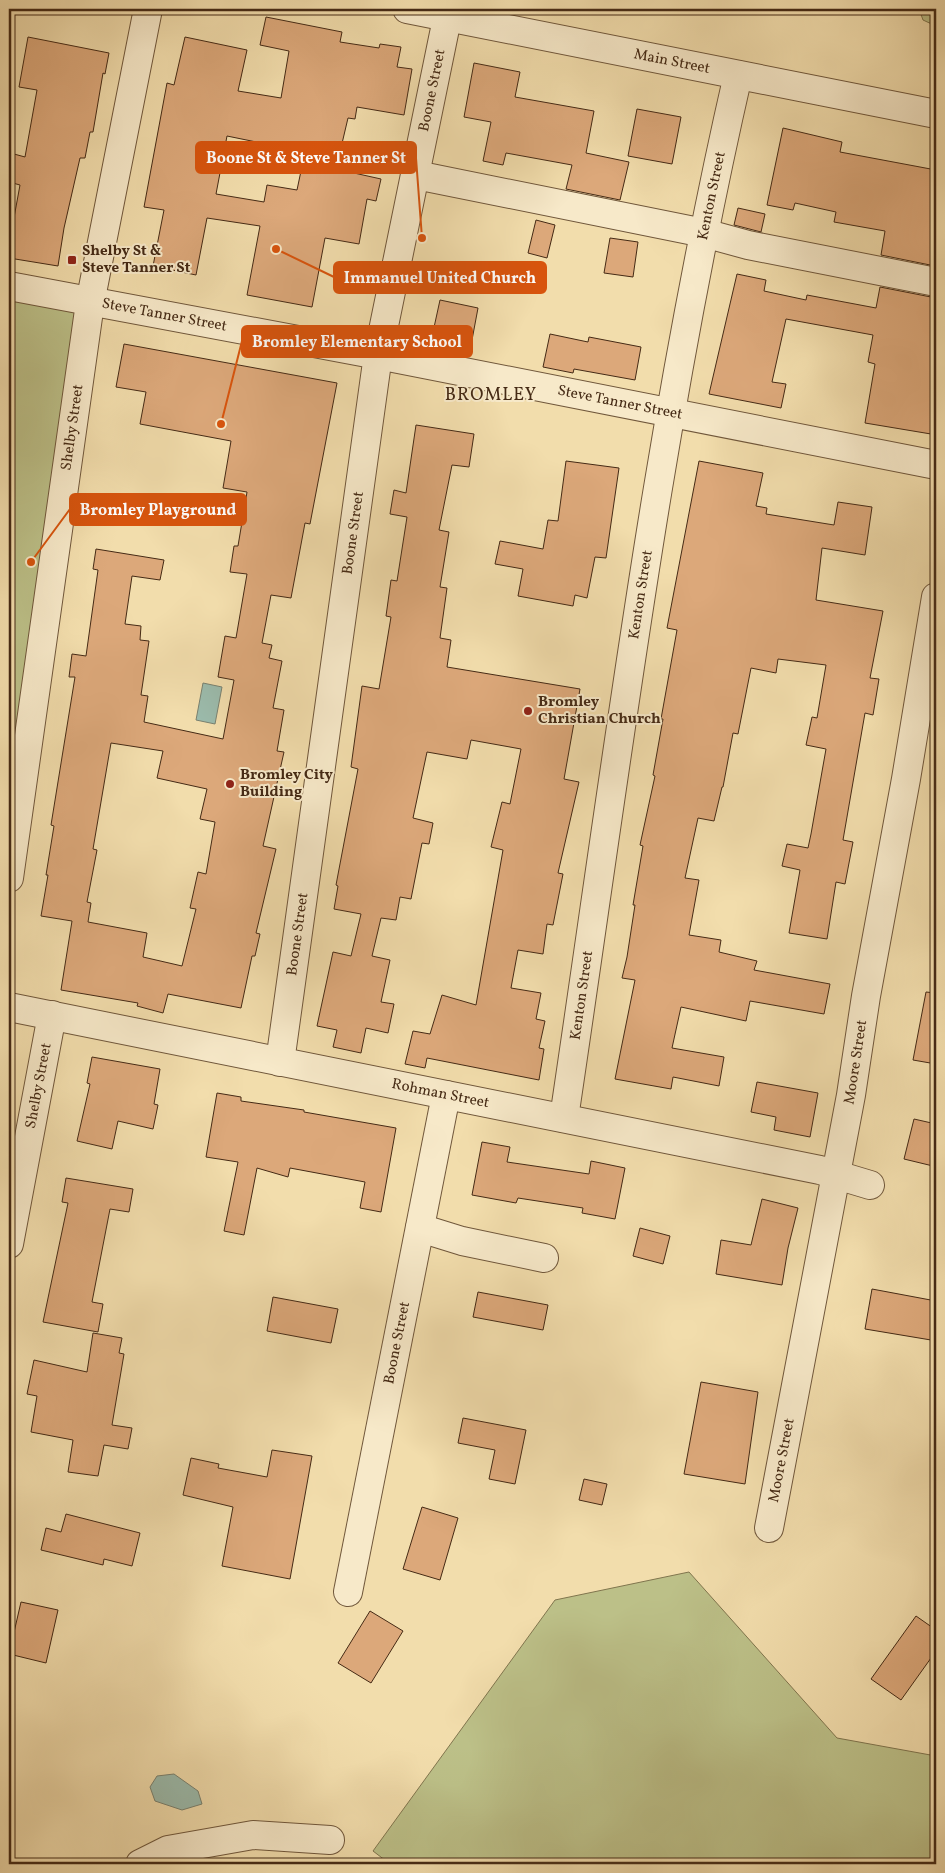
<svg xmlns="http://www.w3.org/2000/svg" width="945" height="1873" viewBox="0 0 945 1873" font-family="Vollkorn,serif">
<rect width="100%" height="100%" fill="#f2ddac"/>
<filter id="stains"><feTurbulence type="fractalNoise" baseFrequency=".004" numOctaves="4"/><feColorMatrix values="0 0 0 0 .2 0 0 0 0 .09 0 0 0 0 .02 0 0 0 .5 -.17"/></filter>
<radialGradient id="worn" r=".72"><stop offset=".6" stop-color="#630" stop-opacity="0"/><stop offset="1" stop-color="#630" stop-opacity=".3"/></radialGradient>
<path fill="#bcc088" stroke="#80754e" d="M919,9H936V26L923,20Z
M9,286L90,303L9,814Z
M689,1572L837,1738L936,1756V1864H390L373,1851L555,1600Z"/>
<path fill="#9bbbac" stroke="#798170" d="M203,683L222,687L215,724L196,720Z
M174,1774L198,1791L202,1804L182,1810L155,1801L150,1787L157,1776Z"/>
<path fill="#dca87a" stroke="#452a15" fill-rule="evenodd" d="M266,17L342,32L340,42L379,48L380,44L401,47L397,67L412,69L404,115L357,107L355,119L348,118L336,169L381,179L376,201L367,199L359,244L325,238L312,307L247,295L260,226L207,218L196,275L153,266L164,210L144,207L167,83L174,85L185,37L247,50L238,91L281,98L289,51L260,45ZM227,136L305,152L297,190L267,185L264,202L216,194Z
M28,37L109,53L105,74L103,73L93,132H90L85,158H80L64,228L58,266L9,258V233L11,234L20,185L9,182V180L14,154L25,157L37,90L19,87Z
M474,63L520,72L515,97L594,111L586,153L629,162L620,200L566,189L572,165L506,153L503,165L483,161L491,122L464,117Z
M637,109L681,117L672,164L628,156Z
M783,128L842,142L840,152L936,170V257L935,266L881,255L885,231L834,222L836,212L795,203L793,210L767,205Z
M738,208L765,214L761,232L734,225Z
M536,220L555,225L547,258L528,253Z
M610,238L638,242L633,277L604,273Z
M737,274L766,280L764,291L806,300L807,295L876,308L880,287L936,298V402L931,434L865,423L875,364L868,362L873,335L786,319L772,382L786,384L781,408L709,394Z
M440,300L478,308L472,340L433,332Z
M550,334L588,342L589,337L641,347L635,380L574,369L573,373L543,367Z
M124,344L337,383L310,524L305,523L291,598L271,595L262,643L272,645L269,658L282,661L273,708L284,710L277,751L284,752L263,846L276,849L256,933L260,934L255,956H252L241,1008L168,994L163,1013L137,1006L138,1003L61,990L72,921L41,916L48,875H46L54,826L51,825L75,677H69L72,654L86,656L98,570L93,569L96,549L164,560L160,580L132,576L125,624L141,626L140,640L149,641L141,695L148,696L144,722L223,739L234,680L218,677L225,636L236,638L247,574L230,572L234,546H238L247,492L223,488L231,441L140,424L146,392L116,387ZM111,743L163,751L157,778L207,789L200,819L215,822L206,874L198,872L190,908L196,909L182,966L143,957L147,933L88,922L91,903L87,902L97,850L93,849Z
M416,425L474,434L469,467L452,465L439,530L449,532L440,587L447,588L440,638L451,640L447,667L580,689L564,779L579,782L558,873L563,874L553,925L547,924L543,954L518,950L511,988L541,993L536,1019L545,1021L539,1048L544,1049L539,1080L427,1058L425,1068L405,1064L413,1031L430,1034L442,995L476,1005L503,850L491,847L502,802L510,804L521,749L471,740L467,759L427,752L413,818L433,823L429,844L422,843L411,899L400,897L396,920L381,918L372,956L390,960L381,1002L394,1004L388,1033L366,1028L361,1053L333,1047L337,1030L317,1026L333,952L351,956L361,914L334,909L338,886L336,885L358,769L351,767L362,686L379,689L391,617L386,616L391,580L397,581L407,517L390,514L394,490L406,493Z
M566,461L619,468L606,558L595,557L587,598L575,595L573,606L518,596L523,569L495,564L500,541L543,549L548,520L558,521Z
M699,461L763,473L756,506L767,508L766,514L834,525L838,502L872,507L865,555L822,548L816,600L883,611L870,678L879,679L873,715L865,713L843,840L853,842L845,884L836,882L827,939L789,933L800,870L782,866L787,844L808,848L811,834L826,749L806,745L812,717L817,718L826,665L778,659L776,673L751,668L738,734L733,733L723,787H722L714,821L698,818L685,878L699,880L689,935L721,940L719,952L757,961L754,970L830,984L824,1014L750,1001L746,1021L681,1007L672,1048L724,1057L719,1086L673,1077L671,1089L615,1079L635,980L622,978L627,957L635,905H633L643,846L640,845L655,776L653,775L663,719H661L677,630L667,628Z
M926,992L936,993V1064L913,1060Z
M92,1057L160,1069L154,1104L158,1105L153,1129L118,1121L112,1149L77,1141L90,1084L87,1083Z
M757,1082L818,1093L810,1137L774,1130L776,1117L751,1112Z
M217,1093L241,1097V1101L304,1110V1112L396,1128L381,1212L360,1208L365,1182L290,1168L288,1177L257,1168L244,1235L224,1231L238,1162L206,1157Z
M914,1119L936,1124V1152L933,1166L904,1159Z
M482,1142L510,1147L507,1162L589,1174L591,1161L625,1168L615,1219L582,1213L583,1208L518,1198L516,1203L472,1195Z
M66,1178L133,1189L129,1212L110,1209L92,1302L103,1304L98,1332L43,1322L68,1203L62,1202Z
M762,1199L798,1208L788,1248L782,1285L716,1274L721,1240L751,1245Z
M640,1228L670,1236L663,1264L633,1256Z
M872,1289L936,1301V1313L931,1340L865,1329Z
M478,1292L548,1305L543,1330L473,1317Z
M273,1297L338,1309L331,1343L267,1331Z
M93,1333L122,1338L119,1353L124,1354L112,1425L132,1428L128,1449L104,1445L98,1476L68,1472L73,1440L31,1432L37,1396L27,1394L34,1360L87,1372Z
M701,1382L758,1392L745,1484L684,1474Z
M463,1418L526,1430L515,1484L489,1479L495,1450L458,1443Z
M272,1450L312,1456L290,1579L222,1566L233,1507L183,1495L191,1458L219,1464L218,1468L267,1477Z
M584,1479L607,1484L602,1505L579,1500Z
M422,1507L458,1518L440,1580L403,1569Z
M66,1514L140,1533L132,1566L104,1559L103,1565L41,1550L46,1528L61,1532Z
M21,1602L58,1610L46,1663L9,1654Z
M370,1611L403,1631L371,1683L338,1663Z
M916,1616L936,1630V1651L901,1700L871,1679Z"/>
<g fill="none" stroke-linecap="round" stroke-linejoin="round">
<defs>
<g id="minor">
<path id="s1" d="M407,9L936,114"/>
<path d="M416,175L704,233L748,245L936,282"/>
<path id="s2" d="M9,286L378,355L936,465"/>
<path id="s3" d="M9,878L90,303L148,9"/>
<path id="s4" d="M9,1007L820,1170L870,1185"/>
<path id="s5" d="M280,1062L378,355L449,9"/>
<path id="s6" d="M564,1118C616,769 659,419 738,75"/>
<path d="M420,1228L462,1241L544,1258"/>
<path id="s7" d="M9,1244L52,1015"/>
<path id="s8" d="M769,1528L851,1095L866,996L906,779L936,597"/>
<path id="s9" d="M348,1592L446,1095"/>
<path d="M140,1864L168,1850L253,1835L330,1840"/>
</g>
</defs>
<use href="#minor" stroke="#70573b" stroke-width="30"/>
<use href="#minor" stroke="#f7e9c9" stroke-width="28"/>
</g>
<g fill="#8f2418" stroke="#f7e9c9" stroke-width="2">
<rect x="67" y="255" width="10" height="10" rx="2.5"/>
<circle cx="528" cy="711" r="5"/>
<circle cx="230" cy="784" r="5"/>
</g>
<g text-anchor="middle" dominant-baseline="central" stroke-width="4" stroke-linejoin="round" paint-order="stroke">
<g font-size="15" fill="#452a15" stroke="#f7e9c9">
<text stroke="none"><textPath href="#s1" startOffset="270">Main Street</textPath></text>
<text stroke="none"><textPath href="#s5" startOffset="984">Boone Street</textPath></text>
<text stroke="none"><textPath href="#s6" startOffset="934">Kenton Street</textPath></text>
<text stroke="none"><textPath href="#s2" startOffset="158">Steve Tanner Street</textPath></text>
<text stroke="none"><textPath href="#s2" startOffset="622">Steve Tanner Street</textPath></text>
<text stroke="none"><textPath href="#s3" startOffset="455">Shelby Street</textPath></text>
<text stroke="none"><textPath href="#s5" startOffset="534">Boone Street</textPath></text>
<text stroke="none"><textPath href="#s6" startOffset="529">Kenton Street</textPath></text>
<text stroke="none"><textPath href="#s5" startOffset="129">Boone Street</textPath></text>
<text stroke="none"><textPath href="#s6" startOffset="124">Kenton Street</textPath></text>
<text stroke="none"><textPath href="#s8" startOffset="474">Moore Street</textPath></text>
<text stroke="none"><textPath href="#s7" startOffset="161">Shelby Street</textPath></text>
<text stroke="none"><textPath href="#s4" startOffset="440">Rohman Street</textPath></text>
<text stroke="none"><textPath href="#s9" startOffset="254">Boone Street</textPath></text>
<text stroke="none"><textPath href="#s8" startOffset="69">Moore Street</textPath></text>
</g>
<g font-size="15" font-weight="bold" fill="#452a15" stroke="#f7e9c9" text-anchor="start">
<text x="82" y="251">Shelby St &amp;<tspan x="82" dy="17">Steve Tanner St</tspan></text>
<text x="538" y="702">Bromley<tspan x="538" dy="17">Christian Church</tspan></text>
<text x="240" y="775">Bromley City<tspan x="240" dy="17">Building</tspan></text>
</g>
<g font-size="18" letter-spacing="1" fill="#452a15" stroke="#f7e9c9">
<text x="491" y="395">BROMLEY</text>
</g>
</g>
<path fill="none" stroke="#d8540d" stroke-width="2" d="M422 238L416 158M276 249L334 277M221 424L242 341M31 562L70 509"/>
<g fill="#d8540d" stroke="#f7e9c9" stroke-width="2">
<circle cx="422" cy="238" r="5"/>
<circle cx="276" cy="249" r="5"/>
<circle cx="221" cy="424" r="5"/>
<circle cx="31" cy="562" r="5"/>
</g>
<g fill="#d8540d" stroke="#d8540d" stroke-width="2">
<rect x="196" y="142" width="220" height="31" rx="5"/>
<rect x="334" y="262" width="212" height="31" rx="5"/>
<rect x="242" y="326" width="230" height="31" rx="5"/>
<rect x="70" y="494" width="176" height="31" rx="5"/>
</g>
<g font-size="16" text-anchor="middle" font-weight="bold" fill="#fff">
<text x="306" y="163">Boone St &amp; Steve Tanner St</text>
<text x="440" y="283">Immanuel United Church</text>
<text x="357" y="347">Bromley Elementary School</text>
<text x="158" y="515">Bromley Playground</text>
</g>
<rect width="945" height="1873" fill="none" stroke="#f2ddac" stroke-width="30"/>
<rect x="10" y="10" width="925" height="1853" fill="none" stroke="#452a15" stroke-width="2.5"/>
<rect x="15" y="15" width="915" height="1843" fill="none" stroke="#452a15"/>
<rect width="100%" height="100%" filter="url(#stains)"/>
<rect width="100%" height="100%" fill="url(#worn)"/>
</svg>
